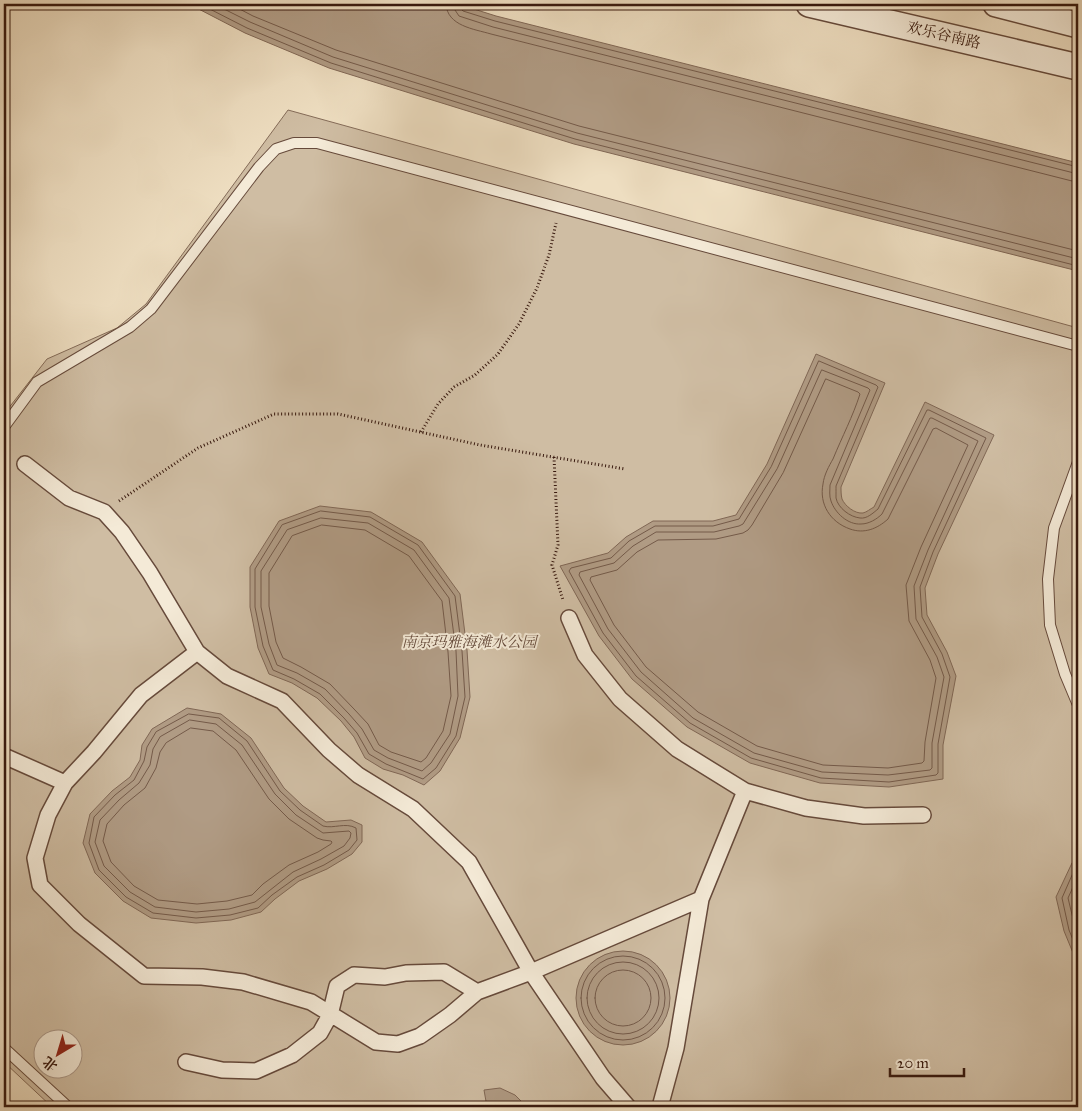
<svg xmlns="http://www.w3.org/2000/svg" width="1082" height="1111" font-family="'IM FELL Great Primer','Noto Serif SC',serif">
<rect width="100%" height="100%" fill="#eedec1"/>
<filter id="stains"><feTurbulence type="fractalNoise" baseFrequency=".004" numOctaves="4"/><feColorMatrix values="0 0 0 0 .2 0 0 0 0 .09 0 0 0 0 .02 0 0 0 .5 -.17"/></filter>
<radialGradient id="worn" r=".72"><stop offset=".6" stop-color="#630" stop-opacity="0"/><stop offset="1" stop-color="#630" stop-opacity=".3"/></radialGradient>
<!-- green -->
<path fill="#cfbda3" stroke="#846b58" fill-rule="evenodd" d="M288,110l790,218v779h-1026l-48,-45v-648l43,-55 70,-31 29,-24zM42,1038h30v30h-30z"/>
<!-- water -->
<path fill="#b09b84" stroke="#806755" d="M189,4h269l38,12 582,147v108l-504,-127 -245,-76 -84,-35z
M816,354l69,29 -44,104c0,4 0,8 1,12 3,7 13,15 21,14 4,-1 7,-4 11,-6l51,-105 69,33 -56,119 -13,34 2,27 20,37 9,24 -13,69v34l-54,8 -69,-4 -70,-20 -63,-36 -55,-48 -33,-43 -39,-70 48,-13 18,-16 27,-16h60l23,-6 31,-51z
M320,506l51,6 51,30 38,52 7,56 3,47 -10,41 -20,33 -16,14 -21,-10 -20,-6 -18,-11 -11,-21 -13,-16 -24,-23 -25,-15 -23,-9 -11,-26 -8,-41v-40l29,-46z
M187,708l34,6 30,24 33,50 19,18 23,16 25,-2 11,5v17l-10,12 -25,15 -28,12 -24,18 -14,13 -30,8 -35,3 -45,-5 -28,-17 -28,-28 -12,-30 7,-29 22,-23 18,-14 10,-17 2,-15 10,-16z
M1078,855v110l-14,-34 -8,-34 16,-34z
M576 998a47 47 0 1 1 94 0a47 47 0 1 1-94 0Z
M500,1088l15,7 12,12h-40l-3,-17z"/>
<g fill="none" stroke-linecap="round" stroke-linejoin="round">
<!-- shore -->
<path stroke="#745a49" stroke-width="1" d="M200,4l47,24 84,35 244,76 503,127
M214,4l36,18 83,35 244,76 501,126
M230,4l23,12 83,34 243,76 499,125
M446,4c1,22 28,25 45,30l581,147h6
M454,4l1,6 4,6 34,11 585,147
M460,4v4l3,3 32,10 583,146
M819,361l57,24 2,2 -42,99c0,3 0,8 0,12 2,10 14,19 24,20 7,1 13,-5 18,-9l49,-99h2l57,28 -53,114 -13,35 2,30 20,37 8,23 -12,67v29l-2,2 -47,7 -68,-4 -70,-20 -61,-35 -54,-47 -33,-43 -34,-62 2,-3 40,-10 18,-17 26,-15h58l26,-7 32,-52z
M822,370l46,18 2,2 -40,95c0,5 -1,11 1,16 4,12 17,24 30,23 8,0 16,-5 21,-10l48,-96h2l46,23 -50,109 -14,36 2,33 21,38 7,20 -12,66v25l-2,2 -42,5 -66,-3 -68,-19 -61,-35 -52,-46 -33,-43 -29,-54 1,-3 34,-9 19,-17 23,-14h58l25,-6 4,-2 34,-55z
M826,379l32,13 2,2c-7,22 -18,43 -27,65 -4,7 -9,16 -10,25 -4,20 7,38 27,45 14,5 27,0 38,-10l45,-90 3,-1 32,17 -47,102 -15,38 3,36 21,39 6,18 -11,64 -1,19 -2,2 -34,5 -65,-3 -66,-19 -59,-34 -52,-45 -32,-42 -24,-45 1,-3 26,-7 20,-18 21,-12 58,-1 27,-6 5,-3 4,-5 31,-52z
M321,511l49,6 48,28 37,51 7,55 3,46 -9,39 -20,32 -13,11 -37,-15 -17,-10 -12,-21 -13,-15 -24,-24 -26,-15 -21,-9 -10,-24 -8,-39v-38l27,-44z
M321,518l47,5 46,27 35,48 7,53 2,45 -8,38 -19,29 -9,8 -34,-13 -14,-8 -12,-21 -13,-15 -24,-25 -28,-16 -20,-8 -8,-21 -8,-37v-36l26,-41z
M322,525l43,5 44,26 33,45 6,51 3,44 -8,35 -17,27 -5,4 -30,-10 -12,-7 -11,-21 -14,-15 -24,-25 -29,-17 -18,-9 -7,-16 -7,-36v-33l23,-37z
M189,714l30,4 28,23 33,50 20,19 23,16c11,3 22,-4 33,2l1,12 -8,10 -25,15 -27,12 -25,18 -14,13 -28,7 -34,3 -43,-5 -27,-16 -27,-27 -10,-27 5,-26 21,-22 19,-15 10,-19 3,-14 9,-15z
M190,720l26,4 26,21 33,49 21,21 27,18 26,-2 2,2 -1,5 -6,8 -23,13 -28,13 -38,30 -26,7 -33,3 -41,-5 -25,-15 -26,-26 -9,-24 5,-22 19,-20 20,-17 11,-18 3,-16 7,-12z
M191,728l22,3 23,19 33,49 20,20 28,19 6,2 8,1 1,1 -1,2 -13,8 -29,13 -26,19 -11,11 -25,6 -30,3 -39,-4 -24,-14 -23,-24 -8,-21 4,-17 17,-19 21,-17 11,-20 4,-16 6,-9z
M1078,863l-2,3 -14,32 7,32 9,22
M1078,876l-10,22 7,29 3,9
M581 998a42 42 0 1 1 84 0a42 42 0 1 1-84 0Z
M587 998a36 36 0 1 1 72 0a36 36 0 1 1-72 0Z
M595 998a28 28 0 1 1 56 0a28 28 0 1 1-56 0Z"/>
<defs>
<path id="service" d="M4,427l33,-45 93,-55 21,-18 108,-142 17,-18 18,-6h23l761,203
M1078,462l-24,66 -6,51 2,46 15,49 13,31
M4,1048l64,59"/>
<path id="pedestrian" d="M25,464l44,34 35,14 18,20 28,41 47,79 30,24 55,25 47,49 29,25 55,34 56,53 62,110 72,106 25,29
M569,618l16,37 35,44 57,50 68,42 61,17 58,8 59,-1
M197,652l-56,43 -47,57 -29,31 -17,32 -13,43 5,27 39,39 65,52 58,1 41,5 68,20 65,40 22,2 22,-8 30,-21 27,-23 54,-20 170,-73
M4,756l61,27
M186,1062l36,8 34,1 36,-16 28,-22 10,-18 7,-29 17,-11 31,2 21,-4 38,-1 33,20
M660,1107l16,-59 25,-149 44,-108"/>
<path id="tertiary" d="M809,4l269,63
M996,4l82,21"/>
</defs>
<!-- service casing -->
<use href="#service" stroke="#664a3b" stroke-width="12"/>
<!-- pedestrian casing -->
<use href="#pedestrian" stroke="#664a3b" stroke-width="18"/>
<!-- tertiary casing -->
<use href="#tertiary" stroke="#664a3b" stroke-width="28"/>
<!-- path -->
<path stroke="#38190e" stroke-width="3" stroke-dasharray="1 2.5" stroke-linecap="butt" d="M421,432l17,-28 16,-17 21,-12 23,-21 21,-30 18,-36 12,-33 7,-32
M554,457l4,88 -6,20 11,35
M119,501l79,-53 76,-34h64l142,31 145,24"/>
<!-- service -->
<use href="#service" stroke="#f4ead7" stroke-width="10"/>
<!-- pedestrian -->
<use href="#pedestrian" stroke="#f4ead7" stroke-width="15"/>
<!-- tertiary -->
<use href="#tertiary" stroke="#f4ead7" stroke-width="25"/>
</g>
<g text-anchor="middle" dominant-baseline="central" stroke-width="4" stroke-linejoin="round" paint-order="stroke">
<!-- street labels -->
<g font-size="15" fill="#38190e" stroke="#f4ead7">
<text transform="translate(944 35) rotate(13)">欢乐谷南路</text>
</g>
<!-- park labels -->
<g font-size="15" font-style="italic" fill="#654a3b" stroke="#f4ead7">
<text x="469" y="642">南京玛雅海滩水公园</text>
</g>
</g>
<!-- margin -->
<rect width="1082" height="1111" fill="none" stroke="#eedec1" stroke-width="20"/>
<rect x="5" y="5" width="1072" height="1101" fill="none" stroke="#38190e" stroke-width="2.5"/>
<rect x="10" y="10" width="1062" height="1091" fill="none" stroke="#38190e"/>
<!-- north arrow -->
<g transform="translate(58 1054) rotate(218)"><circle r="24" fill="#f4ead7" stroke="#a99687"/>
<path d="M0-4L9 19L0 12L-9 19Z" fill="#8f2418"/>
<text y="-8" font-size="14" font-weight="bold" text-anchor="middle" fill="#38190e">北</text>
</g>
<!-- scale -->
<path d="M890 1068v8h74v-8" fill="none" stroke="#38190e" stroke-width="2.5"/>
<text x="897" y="1068" font-size="15" fill="#38190e" stroke="#f4ead7" stroke-width="4" paint-order="stroke">20 m</text>
<rect width="100%" height="100%" filter="url(#stains)"/>
<rect width="100%" height="100%" fill="url(#worn)"/>
</svg>
